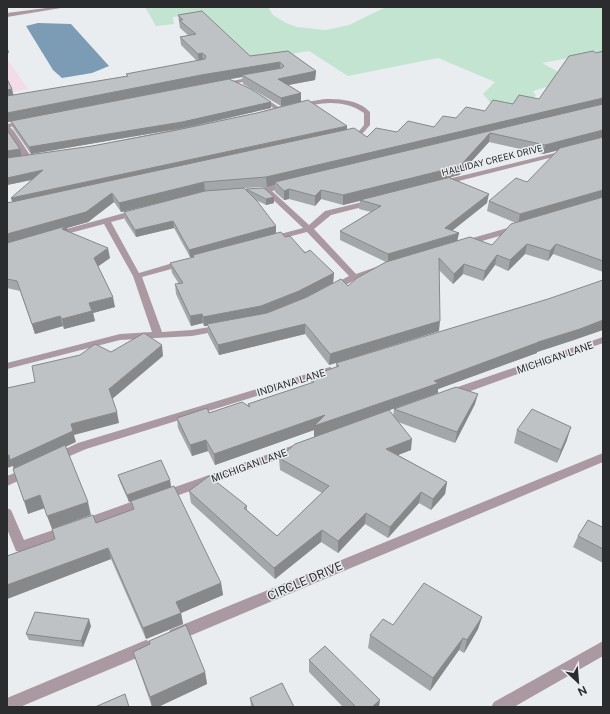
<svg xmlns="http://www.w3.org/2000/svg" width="610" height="714" font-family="'Public Sans',sans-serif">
<rect width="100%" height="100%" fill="#eaedf0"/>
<!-- commercial -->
<path fill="#f3dbe7" d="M7,59l21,30 -21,4z"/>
<!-- green -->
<path fill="#c3e4d1" d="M145,7h123l5,8 13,8 11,4 29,3 23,-5 37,-18h217v57l-18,-9 -43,8 33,18 -22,4 -20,6 3,5 -15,10 -26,2 -12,-14 12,-12 -57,-24 -90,18 -39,-25 -59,10 -54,-47 -23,3 1,7 -18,2z"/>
<!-- water -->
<path fill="#7c9bb5" d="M38,23l33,1 38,42 -17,7 -30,5 -9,-8 -27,-44z"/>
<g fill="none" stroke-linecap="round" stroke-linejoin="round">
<!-- minor -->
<path fill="#aa99a1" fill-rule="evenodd" d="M54,7h13l-60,10v-4z
M256,76l3,2 -1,1 -37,7 -3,-2z
M260,95l2,1 21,14 -5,1 -20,-13 -1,-1z
M325,99c16,0 34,1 45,13v13l-7,8 -17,3v-2l13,-3 5,-6v-12c-20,-14 -43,-11 -65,-5l-3,-2 11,-4z
M25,121l3,2 -1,1 -17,3 4,4 18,27 -4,2h-3l-18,-29v-7z
M567,150l4,2 -2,1 -126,32 -4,-2 1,-2z
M287,183h3v4l-18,4 37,34 16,-14 46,-11h3v4l-43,11 -17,14 42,45 23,-8 4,3 -1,2 -25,8 -21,11h-6l-2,-2 2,-2 19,-10 -42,-44 -35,9h-3l-1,-2 1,-2 34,-9 -38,-36 -11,1 -4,-2c3,-2 30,-7 37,-8z
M135,210h3l4,2 -1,2 -30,8 28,51 44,-13 4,3 -1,2 -44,12 20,55 30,-2 29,-5 5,3 -2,2 -32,6 -72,4 -113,29v-6l113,-29 32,-2 -19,-56 -29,-52 -49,13 -4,-2 1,-2z
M514,226h6l1,2 -1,2 -52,15 -3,1 -4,-3 1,-2z
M603,337v6l-149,54h-8l-1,-3 1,-3z
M330,367l5,3 -1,2 -248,77 -30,13 -4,-1 -2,-3 2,-3 26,-12z
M297,444l4,1 2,3 -2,3 -136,49 -4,-2 -2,-3 2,-3z
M603,453v9l-423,178 -5,1 -5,-1 -2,-5 2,-5z
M27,468l4,1 2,3 -2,3 -24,11v-10z
M145,497l4,2 2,3 -2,3 -67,25 -4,-1 -2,-4 2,-4z
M7,508l4,2 13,30 41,-14 4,1 2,4 -2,4 -45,16 -4,1 -4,-1 -9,-22z
M146,640l5,2 2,5 -2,5 -131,55h-13v-9z
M603,641v15l-89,51h-23l3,-5z"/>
</g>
<!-- wall -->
<path fill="#a4a7a9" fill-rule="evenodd" d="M178,15l72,41 38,-5 28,20 -1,9 -27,5 13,8v9l46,24v4l20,7 67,-10 22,-9 29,-7 54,-12 57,-46 7,-2v221l-50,-18 -5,7 -23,-7 -17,17 -13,-6 -12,16 -20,-7 -10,10 -14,-14v61l-93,29 231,-21 -40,13v1l-99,36v4l-49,17 4,6 1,-7 81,-5 -20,39 -57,-21 13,28 -13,5 49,27 -2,12 -14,16 -12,-7 -31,35 -23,-14 -27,29 -17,-11 -46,37 -84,-76 -2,-12 58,15v4l30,26 45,-43 -42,-23 -1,-12 35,-21v-7l-99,35 -7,-14 -16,5 -14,-28 -1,-10 71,-12v-2l63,-21v-7l25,-9v-4l-7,2 -24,-31 -86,21 -11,-21v-8h-4l-1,-3 -12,3 -15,-32 -1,-10h4l-7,-11 -2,-10 23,-5v-1h-3l-16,-29 -38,9 -11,-17 -1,-8 66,-17 -69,17 -7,-10 -26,20 -21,6 1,4 42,26 -12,8 17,41 -22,6 2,8 -31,8 -1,-3 -28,8 -15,-43 -13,-3v-85l5,-1 20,-22 -25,5v-55l13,19 2,7 70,-10 85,-17 -146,25 -18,-26 -2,-6h-4v-43l6,16 114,-19 -1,-2 71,-13 -16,-16 -1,-8 9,-1 -9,-8zM242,77l1,7 38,22 -24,7 -61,13 75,-18v-6l-208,9 139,-27zM489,142l54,12 16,-4 -32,32 -38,19 -2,10 29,12 -24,22 -35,-5 2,-7 -7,-2 35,-28 -36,-25v-1l8,-2zM275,185v7l9,8 5,-1 26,7 6,-7 22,6 17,-4 -1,8 12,3 -31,19v9l46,22 -38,24 -44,12 29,-15 1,-10 -49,-36 -9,-4 -20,-33 10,5 8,-2 -28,-14v1l-2,-2 23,-1z
M517,430l50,10 -10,23 -43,-20z
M118,475l52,5 1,7 -42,15 -9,-20z
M131,501l90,82 2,12 -42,18 2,11 -37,15 -35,-80 -104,40v-43l48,-17 41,-16 37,-13z
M603,525v38l-30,-16 5,-11 24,-9z
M482,617l-4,12 -14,24 -5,-3 -29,41 -62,-43 2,-13 23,-10z
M91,626l-8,21 -54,-7 -3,-6z
M149,641l56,31 2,12 -49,23h-6l-15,-43 -4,-12 17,-7z
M309,660l70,47h-36l-34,-35z
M250,698l44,9h-43z"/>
<!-- shaded-wall -->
<path fill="#868889" d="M7,45l2,8h-2z
M202,53l1,9h-4l-1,-8z
M280,62v9l-38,4v2l-40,7 -194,38 -1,-2v-7l194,-38z
M316,71l-1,9 -37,7v-8z
M12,89l2,8 -7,2v-9z
M301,93v9l-20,4v-8z
M603,98v8l-113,27 -1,9 -30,33 -8,2 -1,9 1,-9 -108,28v-10l117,-29 -185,16v3l-8,2 -1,-10z
M271,102v6l-88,20 -152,26 -2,-7z
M347,126v6l-334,73 -2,-7z
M603,130v9l-60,15 2,-9z
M20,149l2,7 -15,3v-8z
M43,170l2,7 -38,8v-7z
M204,182l1,10 -84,20 -2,-9z
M289,189v10l-5,1v-9z
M321,190v9l-6,7v-10z
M603,190v7l-85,27 2,-10z
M112,193l2,9 -26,20 -21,6 2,8 -62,9v-11z
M489,194l-2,9 -43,34 1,-9z
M274,197v6l-8,2v-6z
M173,221l1,7 -38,9 -1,-7z
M276,226v8l-83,21v2h-3l-1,-7z
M459,233l-2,9 -69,21v-9z
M527,244l-2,10 -17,17 2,-11z
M556,244l-3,10 -5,7 2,-10z
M108,248l2,10 -14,10 -2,-10z
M497,255l-2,10 -12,16 2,-10z
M464,264l-1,10 -10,10 1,-10z
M334,273l-1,10 -34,18 -37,15 -55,8 1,2h-4l-1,-9z
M113,297l2,10 -22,6 2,8 -31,8 -2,-10 27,-16z
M202,314l1,9 -12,3 -1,-10z
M60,316l3,10 -28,8 -3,-10z
M603,320v10l-26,9 -40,13v1l-99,36v4l-124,44v-7l-99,35 -1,-11 111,-39 109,-34 104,-39z
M440,321l-1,10 -110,34 1,-11z
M305,324v10l-86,21 -1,-10z
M162,345l1,11 -52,44 -2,-11z
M478,394l-3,10 -20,39 2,-11z
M117,412l2,11 -45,12 2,7 -62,29 -1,-5 -6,2v-12l64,-32z
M571,427l-4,13 -10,23 4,-13z
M412,439l-1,11 -26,10 1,-11z
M206,440l2,11 -16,5 -2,-11z
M170,480l1,7 -42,15 -2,-7z
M447,482l-2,12 -14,16 2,-11z
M421,492l-2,11 -31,35 2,-11z
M40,495l5,13 -17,6 -4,-13z
M88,502l3,13 -39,14 -5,-13z
M366,513l-1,11 -27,29v-12z
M322,530l-1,12 -46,37 -1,-11z
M108,548l3,11 -104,40v-14z
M221,583l2,12 -42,18 2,11 -37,15 -3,-11 33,-26z
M482,617l-4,12 -14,24 3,-13z
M89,619l2,7 -8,21 -2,-6z
M463,638l-4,12 -29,41 3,-13z
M205,672l2,12 -49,23h-6l-2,-10z
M380,700l-1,7h-7z"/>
<!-- building -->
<path fill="#bfc2c4" stroke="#868889" d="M202,11l48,45 38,-5 28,20 -38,8 23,14 -20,5 -39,-23 40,-7 2,-2 -4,-4 -79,13 -194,38v-17l121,-20 -2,-2 79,-15 1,-3 -4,-3 -4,1 -18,-17 16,-3 -17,-14h4l-5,-5z
M593,51l3,2 7,-2v47l-337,79 -62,5 -85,21 -7,-10 -26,19 -79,22v-31l347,-75 13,9 9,-9 21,4 11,-11 26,6 9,-11 13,2 10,-11 19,4 8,-11 20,4 6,-9 20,4 30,-43z
M7,79l5,10 -5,1z
M229,79l22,10 20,13 -89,20 -153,25 -18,-26z
M308,100l39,26 -336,72 32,-28 -36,8v-20l85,-12 85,-16 80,-17z
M603,104v26l-58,15 -55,-12 -30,33 -117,29 -22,-5 -6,6 -26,-7 -5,2 -9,-9z
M7,130l13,19 -13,2z
M603,137v53l-83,24 -31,-13 27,-23 11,4 33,-34z
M451,177l-1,1 39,16 -44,34 14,5 -71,21 -48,-23 41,-25 -21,-6z
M244,188l13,13 19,25 -87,24 -16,-29 -38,9 -11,-18 81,-21z
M264,188l10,9 -8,2 -20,-10z
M603,197v64l-47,-17 -6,7 -23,-7 -17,16 -13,-5 -12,16 -21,-7 -10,10 -15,-16 1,63 -110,33 -25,-30 -87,21 -11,-21 60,-11 40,-16 34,-18 7,7 9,-8 29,-16 84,-25 22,8 19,-21z
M66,226l-4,3 46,19 -14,10 19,39 -24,6 3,8 -30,8 -2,-3 -28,8 -15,-43 -10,-2v-36z
M281,232l4,5 5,-1 15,17 5,-3 24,23 -35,18 -38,15 -58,11 -1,-3 -12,2 -15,-32 8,-1 -13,-20 24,-6 -1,-2z
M603,280v40l-23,9 -42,13h1l-105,39 5,2 -125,43 11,-11 -111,39 -8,-14 -16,5 -13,-27 30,-10 2,5 33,-11 8,5 -2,-3 66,-22 -3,-6 28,-10 -3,-3 212,-64z
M144,333l18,12 -53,44 8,23 -46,12 2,7 -63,29 -1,-5 -2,1v-68l28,-6 -3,-16 48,-11 15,-11 16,8z
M456,387l22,7 -21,38 -63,-23z
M532,409l39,18 -10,23 -44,-20z
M389,410l23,29 -26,10 61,33 -14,17 -12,-7 -31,35 -24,-14 -28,28 -16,-11 -48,38 -85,-77 20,-15 38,30 -3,2 33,28 52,-50 -50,-28 16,-14z
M65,445l23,57 -41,14 -7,-21 -16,6 -11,-32z
M161,460l9,20 -43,15 -9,-20z
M174,486l47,97 -45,19 5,11 -38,15 -35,-80 -101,37v-29l48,-17 -3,-10 41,-14 3,8 38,-14 -3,-8z
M588,520l14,7 1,-2v24l-25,-13z
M424,583l58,34 -15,23 -4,-2 -30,40 -63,-43 13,-16 10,6z
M35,612l54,7 -8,22 -55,-7z
M186,625l19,47 -55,25 -17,-45 17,-8 -1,-3z
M325,646l55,54 -8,7h-16l-47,-47z
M282,683l12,24h-40l-4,-9z
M125,694l4,13h-34z"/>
<g text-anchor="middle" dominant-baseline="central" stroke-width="3" stroke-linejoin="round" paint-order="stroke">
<!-- far-street labels -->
<g font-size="9" fill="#2b2c2d" stroke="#eaedf0">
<text transform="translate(492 160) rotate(-14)">HALLIDAY CREEK DRIVE</text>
</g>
<!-- street labels -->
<g font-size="10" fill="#2b2c2d" stroke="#eaedf0">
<text transform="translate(555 357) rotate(-19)">MICHIGAN LANE</text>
<text transform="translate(291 382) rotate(-17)">INDIANA LANE</text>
<text transform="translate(249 465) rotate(-20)">MICHIGAN LANE</text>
</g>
<!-- near-street labels -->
<g font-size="12" fill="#2b2c2d" stroke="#eaedf0">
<text transform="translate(305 581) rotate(-23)">CIRCLE DRIVE</text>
</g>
</g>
<!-- border -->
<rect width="610" height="714" fill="none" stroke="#2b2c2d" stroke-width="16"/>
<!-- north arrow -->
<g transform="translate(578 682) rotate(154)" stroke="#eaedf0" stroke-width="3" paint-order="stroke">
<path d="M0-3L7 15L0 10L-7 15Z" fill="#2b2c2d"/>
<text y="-6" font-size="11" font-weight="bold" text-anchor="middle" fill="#2b2c2d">N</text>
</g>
</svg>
